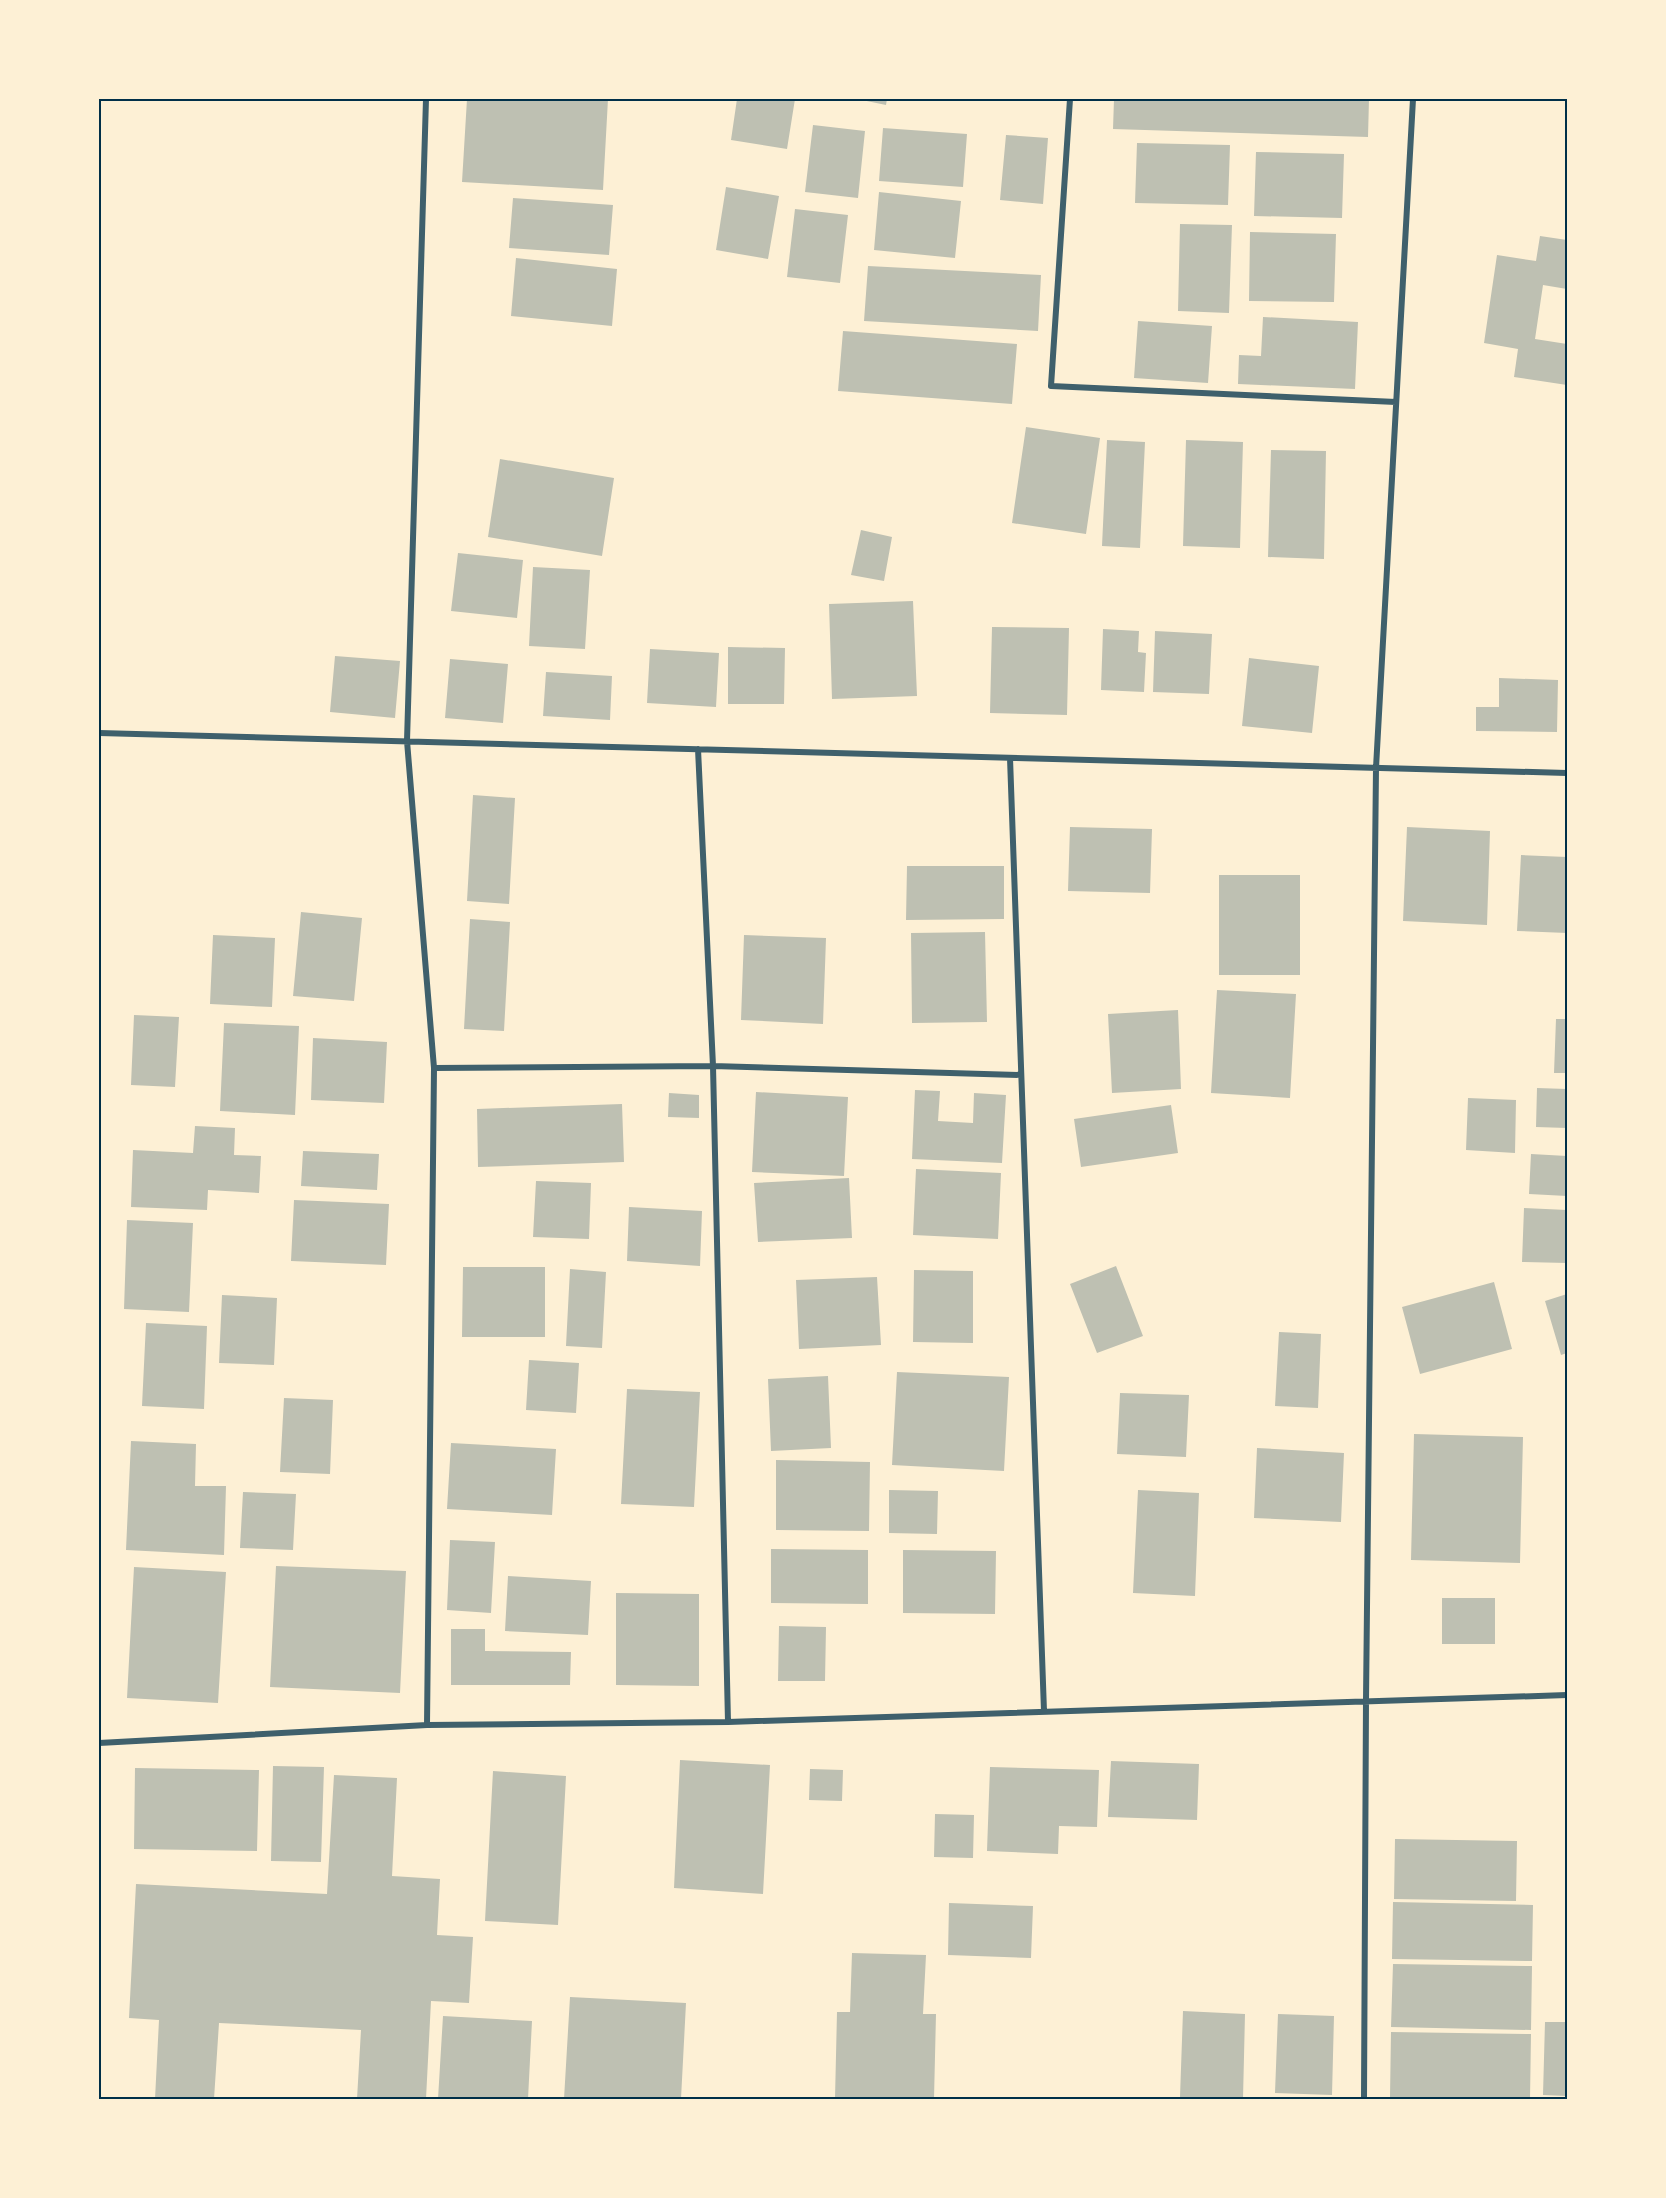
<svg xmlns="http://www.w3.org/2000/svg" width="1666" height="2198" font-family="Cabin,sans-serif">
<rect width="100%" height="100%" fill="#fdf0d5"/>
<!-- building -->
<path fill="#bec0b2" d="M467,99h141l-5,91 -141,-8z
M737,99h58l-8,50 -56,-9z
M857,99h30l-1,6z
M1114,99h255l-1,38 -255,-8z
M813,125l52,6 -7,67 -53,-6z
M883,128l84,6 -4,53 -84,-6z
M1006,135l42,3 -5,66 -43,-4z
M1137,143l93,2 -2,60 -93,-2z
M1256,152l88,2 -2,64 -88,-2z
M726,187l53,9 -11,63 -52,-9z
M879,192l82,9 -6,57 -81,-8z
M513,198l100,7 -4,50 -100,-7z
M795,209l53,6 -8,68 -53,-6z
M1180,224l52,1 -3,88 -51,-2z
M1250,232l86,2 -2,68 -85,-1z
M1540,236l27,4v49l-24,-4 -8,54 32,5v41l-53,-8 4,-28 -34,-6 13,-88 39,6z
M516,258l101,11 -5,57 -101,-10z
M868,266l173,9 -3,56 -174,-10z
M1263,317l95,5 -3,67 -117,-5 1,-29 22,1z
M1138,321l74,5 -4,57 -74,-5z
M843,331l174,13 -5,60 -174,-13z
M1026,427l74,11 -14,96 -74,-11z
M1107,440l38,2 -5,106 -38,-2z
M1186,440l57,2 -3,106 -57,-2z
M1271,450l55,1 -2,108 -56,-2z
M500,459l114,19 -12,78 -114,-19z
M861,530l31,7 -8,44 -33,-6z
M458,553l65,7 -6,58 -66,-7z
M533,567l57,3 -5,79 -56,-3z
M913,601l4,95 -85,3 -3,-95z
M992,627l77,1 -2,87 -77,-2z
M1103,629l36,2 -1,21 8,1 -2,39 -43,-2z
M1155,631l57,3 -3,60 -56,-2z
M728,647l57,1 -1,56h-56z
M650,649l69,4 -3,54 -69,-4z
M335,656l65,5 -5,57 -65,-6z
M1249,658l70,8 -7,67 -70,-7z
M450,659l58,5 -5,59 -58,-5z
M546,672l66,4 -2,44 -67,-4z
M1499,678l59,2 -1,52 -81,-1v-24h23z
M473,795l42,3 -6,106 -42,-3z
M1070,827l82,2 -2,64 -82,-2z
M1407,827l83,4 -3,94 -84,-4z
M1521,855l46,2v76l-50,-2z
M907,866h97v53l-98,1z
M1219,875h81v100h-81z
M301,912l61,6 -8,83 -61,-5z
M470,919l40,3 -6,109 -40,-2z
M985,932l2,90 -75,1 -1,-90z
M213,935l62,3 -3,69 -62,-3z
M744,935l82,3 -3,86 -82,-4z
M1217,990l79,4 -6,104 -79,-5z
M1178,1010l3,79 -69,4 -4,-79z
M134,1015l45,2 -4,70 -44,-2z
M1556,1019h11v54h-13z
M224,1023l75,3 -4,89 -75,-4z
M313,1038l74,4 -3,61 -73,-3z
M1537,1088l30,1v39l-31,-1z
M915,1090l25,1 -2,30 35,2 1,-30 32,2 -4,68 -90,-4z
M756,1092l92,5 -4,79 -92,-4z
M669,1093l30,2v23l-31,-1z
M1468,1098l48,2 -1,53 -49,-3z
M622,1104l2,58 -146,5 -1,-58z
M1171,1105l7,48 -97,14 -7,-48z
M195,1126l40,2 -1,27 27,1 -2,37 -51,-3 -1,20 -76,-3 2,-57 60,3z
M303,1151l76,3 -2,36 -76,-4z
M1531,1154l36,2v40l-38,-2z
M916,1169l85,4 -3,66 -85,-4z
M849,1178l3,60 -94,4 -4,-59z
M536,1181l55,2 -2,56 -56,-2z
M294,1200l95,4 -3,61 -95,-4z
M629,1207l73,4 -2,55 -73,-5z
M1524,1208l43,2v53l-45,-1z
M127,1220l66,3 -4,89 -65,-3z
M1116,1266l27,70 -46,17 -27,-69z
M463,1267h82v70h-83z
M570,1269l36,3 -4,76 -36,-2z
M914,1270l59,1v72l-60,-1z
M877,1277l4,68 -82,4 -3,-69z
M1494,1282l18,67 -92,25 -18,-67z
M1567,1294v59l-6,2 -16,-54z
M222,1295l55,3 -3,67 -55,-2z
M146,1323l61,3 -3,83 -62,-3z
M1279,1332l42,2 -3,74 -43,-2z
M529,1360l50,3 -3,50 -50,-3z
M897,1372l112,5 -5,94 -112,-6z
M828,1376l3,72 -60,3 -3,-72z
M627,1389l73,3 -6,115 -73,-3z
M1120,1393l69,2 -3,62 -69,-3z
M284,1398l49,2 -3,74 -50,-2z
M1414,1434l109,3 -3,126 -109,-3z
M131,1441l65,3 -1,42h31l-2,69 -98,-5z
M451,1443l105,6 -4,66 -105,-6z
M1257,1448l87,5 -3,69 -87,-4z
M776,1460l94,2 -1,69 -93,-1z
M889,1490l49,1 -1,43 -48,-1z
M1138,1490l61,3 -4,103 -62,-3z
M243,1492l53,2 -3,56 -53,-2z
M450,1540l45,2 -4,71 -44,-3z
M771,1549l97,1v54l-97,-1z
M903,1550l93,1 -1,63 -92,-1z
M276,1566l130,5 -6,122 -130,-6z
M134,1567l92,5 -8,131 -91,-5z
M508,1576l83,5 -3,54 -83,-4z
M616,1593l83,1v92l-83,-1z
M1442,1598h53v46h-53z
M779,1626l47,1 -1,54h-47z
M451,1629h34v22l86,1 -1,33h-119z
M680,1760l90,5 -7,129 -89,-6z
M1111,1761l88,3 -2,56 -89,-3z
M273,1766l51,1 -3,95 -50,-1z
M990,1767l109,3 -2,57 -38,-1 -1,28 -71,-3z
M135,1768l124,2 -2,81 -123,-2z
M810,1769l33,1 -1,31 -33,-1z
M493,1771l73,5 -8,149 -73,-4z
M334,1775l63,3 -5,98 48,3 -3,56 36,2 -4,66 -38,-2 -5,98h-69l4,-69 -142,-7 -5,76h-59l4,-79 -30,-2 7,-134 191,10z
M935,1814l39,1 -1,43 -39,-1z
M1395,1839l122,2 -1,60 -122,-2z
M1393,1902l140,3 -1,56 -140,-2z
M949,1903l84,3 -2,52 -83,-3z
M852,1953l74,2 -3,59h13l-2,85h-99l2,-87h13z
M1393,1964l139,2 -1,64 -140,-3z
M570,1997l116,6 -5,96h-117z
M1183,2011l62,3 -2,85 -63,-2z
M1278,2014l56,2 -2,79 -57,-2z
M443,2016l89,5 -4,78h-90z
M1545,2022h22v74l-24,-1z
M1391,2032l140,2 -1,65 -140,-2z"/>
<g fill="none" stroke-linecap="round" stroke-linejoin="round">
<!-- minor -->
<path stroke="#3f606c" stroke-width="6" d="M426,99l-19,642 27,327 -7,657
M1070,99l-19,287 345,16
M99,733l1468,40
M698,749l15,317 15,656
M1010,758l34,953
M434,1068l279,-2 308,9
M99,1743l328,-18 301,-3 839,-27
M1364,2099l2,-399 10,-932 37,-669"/>
</g>
<!-- border -->
<rect width="1666" height="2198" fill="none" stroke="#fdf0d5" stroke-width="201"/>
<rect x="100" y="100" width="1466" height="1998" fill="none" stroke="#003049" stroke-width="2"/>
</svg>
